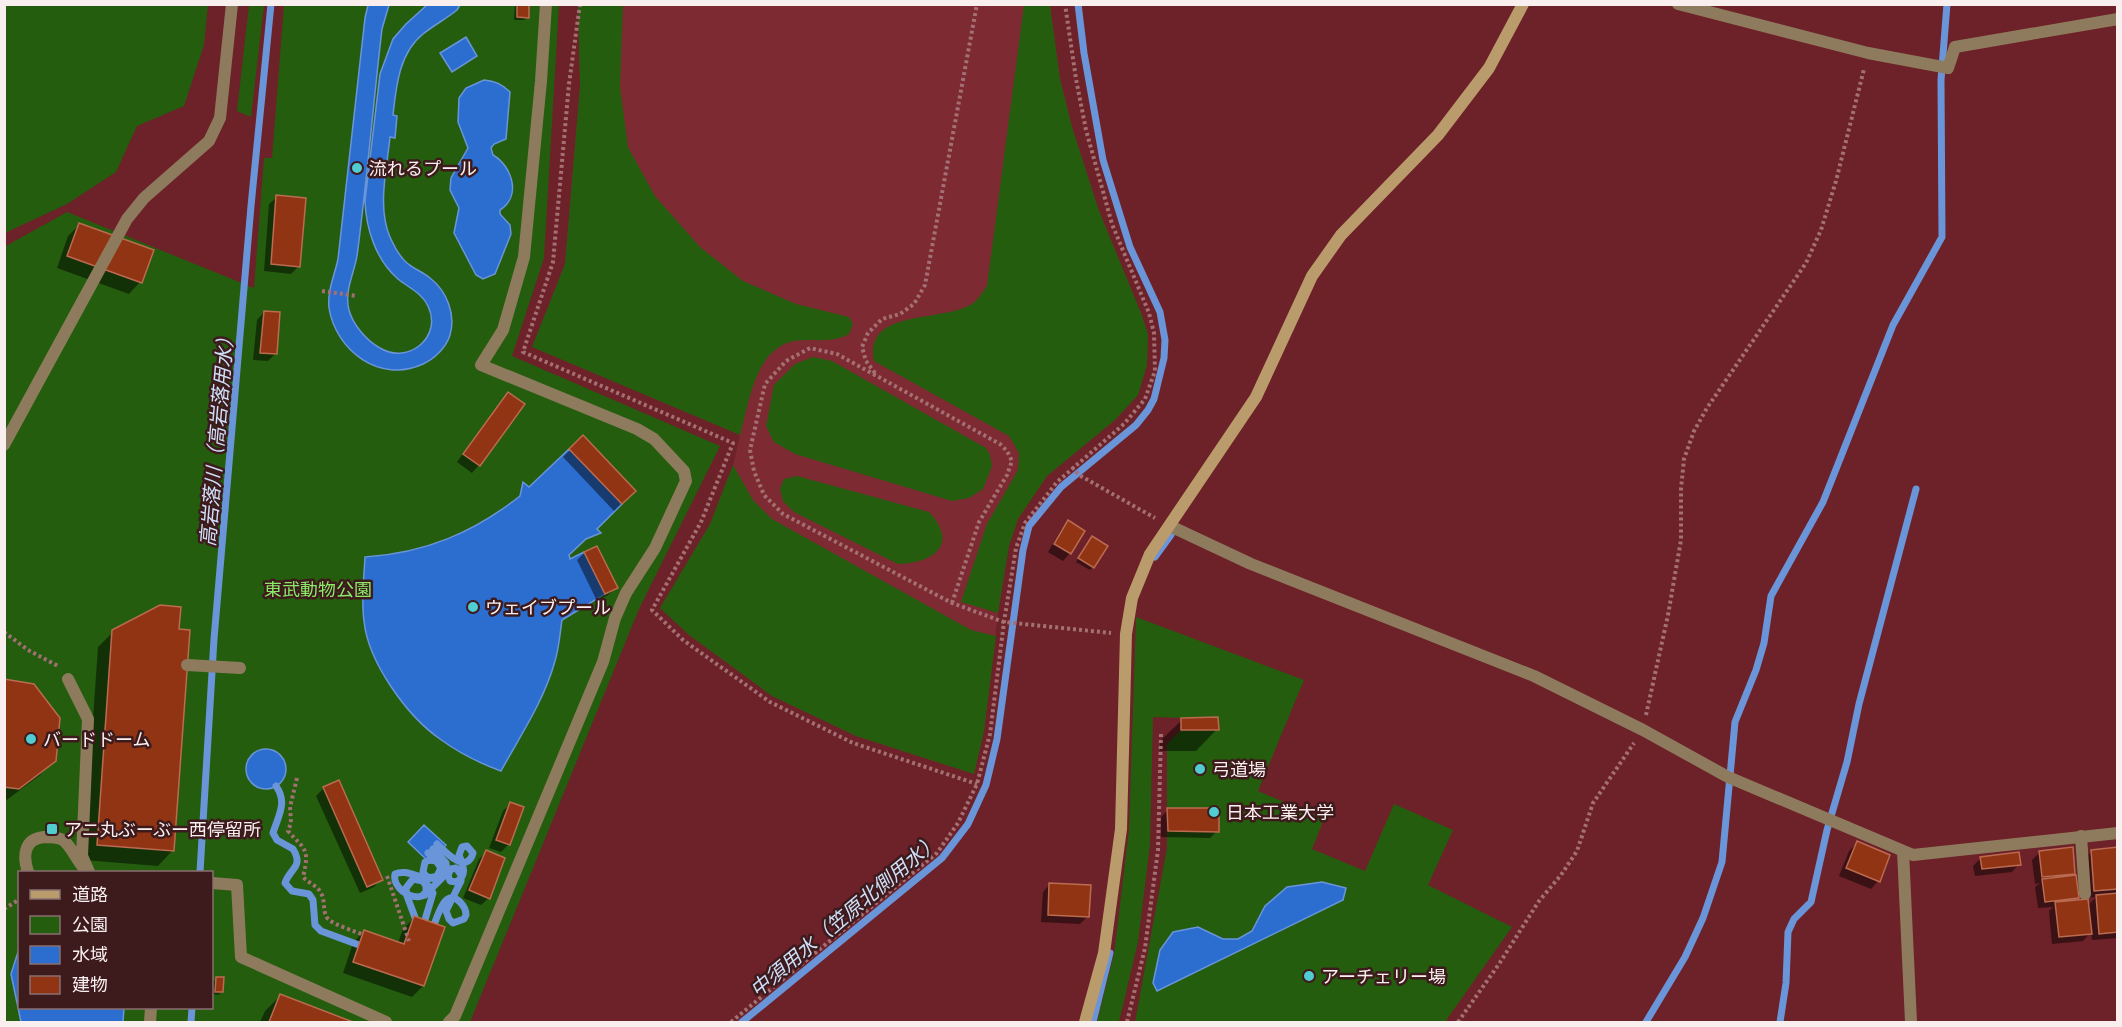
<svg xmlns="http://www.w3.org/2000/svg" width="2122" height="1027" font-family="'Golos Text','Noto Sans JP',sans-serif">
<rect width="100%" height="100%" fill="#6d2128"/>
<!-- built -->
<path fill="#7d2a33" d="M578,5h472l10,74 12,48 27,84 42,102 7,21 -1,31 -9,30 -23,25 -68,56 -29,43 -9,27 -11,67 -14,118 -10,43 -118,-38 -84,-40 -83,-61 -28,-27 49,-84 23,-59 7,-30 -208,-88 33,-83 15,-178z"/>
<!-- green -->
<path fill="#255d0e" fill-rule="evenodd" d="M4,5h204l-4,40 -20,61 -47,20 -21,46 -49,32 -62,29z
M249,5h15l-13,112 -14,-6z
M284,5h275l-15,253 -32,98 208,90 -81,163 -169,413h-465l-1,-775 63,-35 187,76 10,-130h8zM20,872h192v136h-192z
M578,5h45l-3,82 8,60 27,49 45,51 43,34 53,23 53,13 4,7 -4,10c-17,10 -36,4 -55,7 -39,7 -45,63 -54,94l-208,-88 33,-83 15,-178z
M1024,5h26l10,74 12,48 27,84 42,102 7,21 -1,31 -9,30 -23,25 -68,56 -29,43 -9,27 -11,67 -37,-11 26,-78 31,-54 1,-17 -10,-17 -135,-75c-10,-53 67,-38 98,-57 6,-4 11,-13 15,-18z
M813,357l19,4 154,87 4,7 2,11 -9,23 -14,9 -17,3 -157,-47 -21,-12 -8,-16 8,-41 21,-21z
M733,465l20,35 19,19 199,111 25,6 -12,95 -10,43 -118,-38 -84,-40 -83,-61 -29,-27 50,-84z
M797,476l132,36c31,33 3,51 -31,52l-104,-52 -11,-11 -3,-12 4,-10z
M1136,617l168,63 -46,111 66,28 -12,30 53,22 29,-67 59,26 -25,55 84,42 -67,95h-310l32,-174v-104l14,-14v-12l-28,-1 -3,128 -12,97 -19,80h-22l17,-68 15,-124z"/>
<!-- water -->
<path fill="#2c6ed0" stroke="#6a95d9" stroke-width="1.5" d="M368,5h21l-7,24c-9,76 -15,152 -25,227 -3,18 -13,35 -8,54 4,15 18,31 31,38 28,17 63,-11 48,-42 -6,-13 -19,-18 -30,-27 -22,-19 -32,-50 -33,-78l15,-127 13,-35 13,-15 21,-19h33l-3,5c-11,9 -23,15 -34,24 -24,19 -27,53 -30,81l4,1 -2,22 -5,-1c-3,31 -13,70 0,100 4,9 10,20 17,26 7,6 16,9 23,15 17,13 26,37 20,57 -4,13 -16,24 -27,29 -43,20 -87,-13 -94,-56 -2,-17 6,-34 9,-49l27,-241z
M466,37l11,19 -25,16 -12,-19z
M484,80c11,1 18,4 26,12l-4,47 -12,5 -3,4 2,7c19,11 29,41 7,55v4l10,11 1,9 -16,40 -12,5 -7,-4 -22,-42 5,-25 -9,-18 1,-12 17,-30 -10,-26 1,-24 7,-10z
M569,449l53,55 -25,25 4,4 -15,6 -17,16 1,4 14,-7 21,42 -43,26c-2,13 -3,28 -7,41 -11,40 -35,75 -54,110 -22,-8 -42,-18 -61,-32 -33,-23 -72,-77 -76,-118 -3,-21 0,-43 1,-64 60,-4 108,-24 155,-61l3,-14 6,5z
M246 769a20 20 0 1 1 40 0a20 20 0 1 1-40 0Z
M424,825l22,20 -16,18 -22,-21z
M1322,882l24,6 -3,12 -186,91 -4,-8 7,-33 13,-18 25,-5 25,12h15l14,-8 13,-25 22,-19z
M19,949l1,59h104l-1,14h-102l-10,-48z"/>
<!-- shadow -->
<path fill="#0007" d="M515,4h13l-1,13 -3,3h-10z
M277,197l22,69 -8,8 -27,-3 5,-67z
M79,225l61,57 -11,12 -72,-26 11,-32z
M264,312l11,42 -7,7 -15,-1 4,-40z
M508,394l15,10 -44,61 -7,8 -15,-11 44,-61z
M583,437l51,54 -20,20 -51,-54z
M1068,522l2,31 -7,8 -15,-9 13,-22z
M1089,541l4,26 -3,3 -14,-8z
M596,548l20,40 -8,7 -11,6 -20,-41 7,-7z
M178,631l-5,219 -15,16 -75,-6 15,-213 15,-15z
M4,681l50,79 -15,16 -35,26z
M1182,720l35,9 -21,22h-36v-10z
M324,788l57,91 -7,8 -14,6 -44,-97z
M510,804l12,4 -14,37 -7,7 -12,-4 14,-37z
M1168,810l49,21 -7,7 -49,-1v-20z
M1857,843l31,13 -10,25 -7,8 -32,-13 10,-25z
M2117,849l1,42 -4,4 4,-1v44l-26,2 -1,-8 -8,9 -31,3 -3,-33 4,-4 -15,1 -3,-21 5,-4 -5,1 -3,-24 8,-8 34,21 -4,4 7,20 -5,5 15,4 9,-9 -9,1 -3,-40 8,-7z
M486,852l3,46 -8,7 -18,-7 16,-39z
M1981,858l38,6 -7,8 -37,4 -2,-10z
M1050,884l38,32 -8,8 -39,-2 2,-30z
M414,918l9,68 -11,11 -69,-24 10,-30 11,-12 34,12 5,-14z
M217,978l5,14 -4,3 -5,-1v-12z
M280,996l69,26h-89l5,-11z"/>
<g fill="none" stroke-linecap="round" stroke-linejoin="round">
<!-- stream -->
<path stroke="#6a95d9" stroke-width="7" d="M1155,557l16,-22
M276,786c12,17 2,30 -3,47l4,7 16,9c11,18 -3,19 -8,34l7,8 17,3 4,6 2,25 6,6 38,14
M200,872l14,-233 37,-433 20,-202
M425,895l22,-22 -1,-10 -13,-14
M416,920l-9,-24 -1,-8 7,-9 10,2 3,5v6l-4,4c-12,4 -30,-9 -27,-22 14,-6 25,8 42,2l4,-8 -5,-7 -6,-1 -5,2 -2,10c6,10 17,8 20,-4l-15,-15
M424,923l9,-30 -8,-12
M432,930c5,-11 12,-44 28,-28 4,4 6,7 6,13l-2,4 -11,4 -4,-4 -3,-8 15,-30v-6l-5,-7 -5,1 -3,6 2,6 6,1c12,-6 7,-17 3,-27l3,-8 5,-1 6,7c-6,22 -28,-1 -36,-9
M191,1022l1,-14
M742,1022l200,-164 26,-34 18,-39 11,-46 26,-189 6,-24 32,-39 75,-62 12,-15 6,-11 10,-41 1,-18 -5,-28 -30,-65 -27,-87 -19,-107 -6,-49
M1093,1022l17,-69
M1646,1022l39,-65 18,-39 19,-56 13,-140 21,-52 8,-27 7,-47 52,-94 70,-177 49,-88 -1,-157 6,-76
M1780,1022l6,-39 2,-51 6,-13 17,-17 16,-72 20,-68 12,-58 57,-215"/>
</g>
<!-- building -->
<path fill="#903413" stroke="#ba6b51" stroke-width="1.5" d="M517,4h12v14l-12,-1z
M276,195l30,3 -6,69 -29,-3z
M79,223l75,27 -12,33 -75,-27z
M264,311l16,1 -3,42 -17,-1z
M508,392l17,12 -45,62 -17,-12z
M583,435l53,56 -14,13 -53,-55z
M1068,520l17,11 -14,23 -17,-10z
M1092,536l16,10 -14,22 -16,-10z
M597,546l21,42 -13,6 -21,-42z
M160,605l21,2 -2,22 11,1 -16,221 -77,-6 15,-215z
M4,679l30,5 26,34 -4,43 -37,28 -15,-2z
M1218,717l1,13h-38v-12z
M339,780l44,100 -16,7 -44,-100z
M510,802l14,5 -14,38 -14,-5z
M1167,808h52v24l-51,-1z
M1857,841l33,14 -10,27 -34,-14z
M2073,847l2,27 -33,3 -3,-26z
M2118,847v42l-24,2 -3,-41z
M486,850l19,8 -15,41 -21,-9z
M2019,852l2,13 -39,4 -2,-12z
M2076,875l3,23 -34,4 -3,-23z
M1049,883l42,2 -2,32 -41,-2z
M2118,893v39l-19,2 -3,-39z
M2088,899l4,35 -33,3 -4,-35z
M414,916l31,11 -21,59 -71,-24 11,-32 40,14z
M216,977h8l-1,15h-8z
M280,994l73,28h-84z"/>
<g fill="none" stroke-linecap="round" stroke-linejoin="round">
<!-- path -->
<path stroke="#a37074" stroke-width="4" stroke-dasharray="3 3" stroke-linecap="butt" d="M580,4l-11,80 -16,178 -30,90 210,91 -32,79 -49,88 31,30 87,62 83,41 124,41
M322,291l35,5
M875,373l-9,-12 -4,-14 6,-14 14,-14 18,-5 14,-10 11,-19 52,-281
M1072,467l7,8 76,43
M952,603l27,-81 28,-47 5,-14 -5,-10 -7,-7 -163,-90 -27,-6 -24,13 -21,23 -15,66 4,21 10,24 19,19 169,89 52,19 107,11
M4,632l24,18 30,16
M1646,715l22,-100 13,-75v-51l3,-30 10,-28 13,-23 99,-145 15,-33 15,-49 28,-112
M297,778l-7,29 1,16 -3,8c17,19 22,17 15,46 5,6 14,8 18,16 4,7 2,16 5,23 3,8 29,15 38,19
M387,876l22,65
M4,909l16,-10
M731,1022l206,-169 21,-30 19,-39 13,-50 14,-112 12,-74 9,-25 32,-41 67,-58 21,-25 10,-28 -1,-38 -5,-20 -37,-89 -26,-94 -10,-51 -11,-75
M1127,1022l18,-74 13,-98 3,-116
M1458,1022l41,-58 40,-63 22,-26 16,-24 16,-48 41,-60"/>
<!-- lane -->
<path stroke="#8e7b5d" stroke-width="12" d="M68,679l20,40 -6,137 7,16
M2081,836l4,58
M28,872c-5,-15 -5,-33 16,-35 6,0 13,0 19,3 8,6 13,19 20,27
M212,883l25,2 4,72 145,65
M150,1022l1,-14
M449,1022l6,-6 148,-354 12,-44 11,-25 29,-45 31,-67 -2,-10 -30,-32 -17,-10 -156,-64 22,-35 21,-73 17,-176 5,-77"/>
<!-- street -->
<path stroke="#8e7b5d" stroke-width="12" d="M1678,4l190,49 80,15 7,-21 163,-28
M4,445l123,-226 17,-21 65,-57 11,-23 12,-114
M1170,526l81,38 283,112 109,54 85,47 185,78 205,-22
M187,665l53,3
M1903,851l8,171"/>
<!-- secondary -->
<path stroke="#ba9b6b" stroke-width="12" d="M1085,1022l19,-69 17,-124 5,-195 6,-36 18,-44 106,-157 56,-121 29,-41 97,-100 51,-67 34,-64"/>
</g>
<!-- markers -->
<g fill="#51ccd1" stroke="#3d1a1c" stroke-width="2">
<circle cx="357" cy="168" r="6"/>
<circle cx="473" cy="607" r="6"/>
<circle cx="31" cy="739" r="6"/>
<circle cx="1200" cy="769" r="6"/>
<circle cx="1214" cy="812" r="6"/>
<rect x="46" y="823" width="12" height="12" rx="3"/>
<circle cx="1309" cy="976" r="6"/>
</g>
<g text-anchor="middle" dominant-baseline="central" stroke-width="5" stroke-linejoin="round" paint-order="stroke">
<!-- poi labels -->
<g font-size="18" fill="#f9efef" stroke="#3d1a1c" text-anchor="start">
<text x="369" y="168">流れるプール</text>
<text x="485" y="607">ウェイブプール</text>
<text x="43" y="739">バードドーム</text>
<text x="1212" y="769">弓道場</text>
<text x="1226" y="812">日本工業大学</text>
<text x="64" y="829">アニ丸ぶーぶー西停留所</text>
<text x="1321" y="976">アーチェリー場</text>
</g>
<!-- park labels -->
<g font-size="18" fill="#88ec67" stroke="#3d1a1c">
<text x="318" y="589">東武動物公園</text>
</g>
<!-- water labels -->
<g font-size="20" font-style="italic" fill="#cfe0f9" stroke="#3d1a1c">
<text transform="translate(216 437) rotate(-85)">高岩落川（高岩落用水）</text>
<text transform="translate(844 915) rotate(-40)">中須用水（笠原北側用水）</text>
</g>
</g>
<!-- border -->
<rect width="2122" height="1027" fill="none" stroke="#f9efef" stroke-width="12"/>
<!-- legend -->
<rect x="18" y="871" width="195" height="138" fill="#3d1a1c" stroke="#886f70" stroke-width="1.5"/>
<rect x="30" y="890" width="30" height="9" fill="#ba9b6b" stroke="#886f70" stroke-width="1.5"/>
<text x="72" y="901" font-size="18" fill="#f9efef">道路</text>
<rect x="30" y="916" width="30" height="18" fill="#255d0e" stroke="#886f70" stroke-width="1.5"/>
<text x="72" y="931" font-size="18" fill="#f9efef">公園</text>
<rect x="30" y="946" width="30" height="18" fill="#2c6ed0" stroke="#886f70" stroke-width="1.5"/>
<text x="72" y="961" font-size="18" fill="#f9efef">水域</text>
<rect x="30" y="976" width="30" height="18" fill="#903413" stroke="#886f70" stroke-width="1.5"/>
<text x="72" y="991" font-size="18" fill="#f9efef">建物</text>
</svg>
